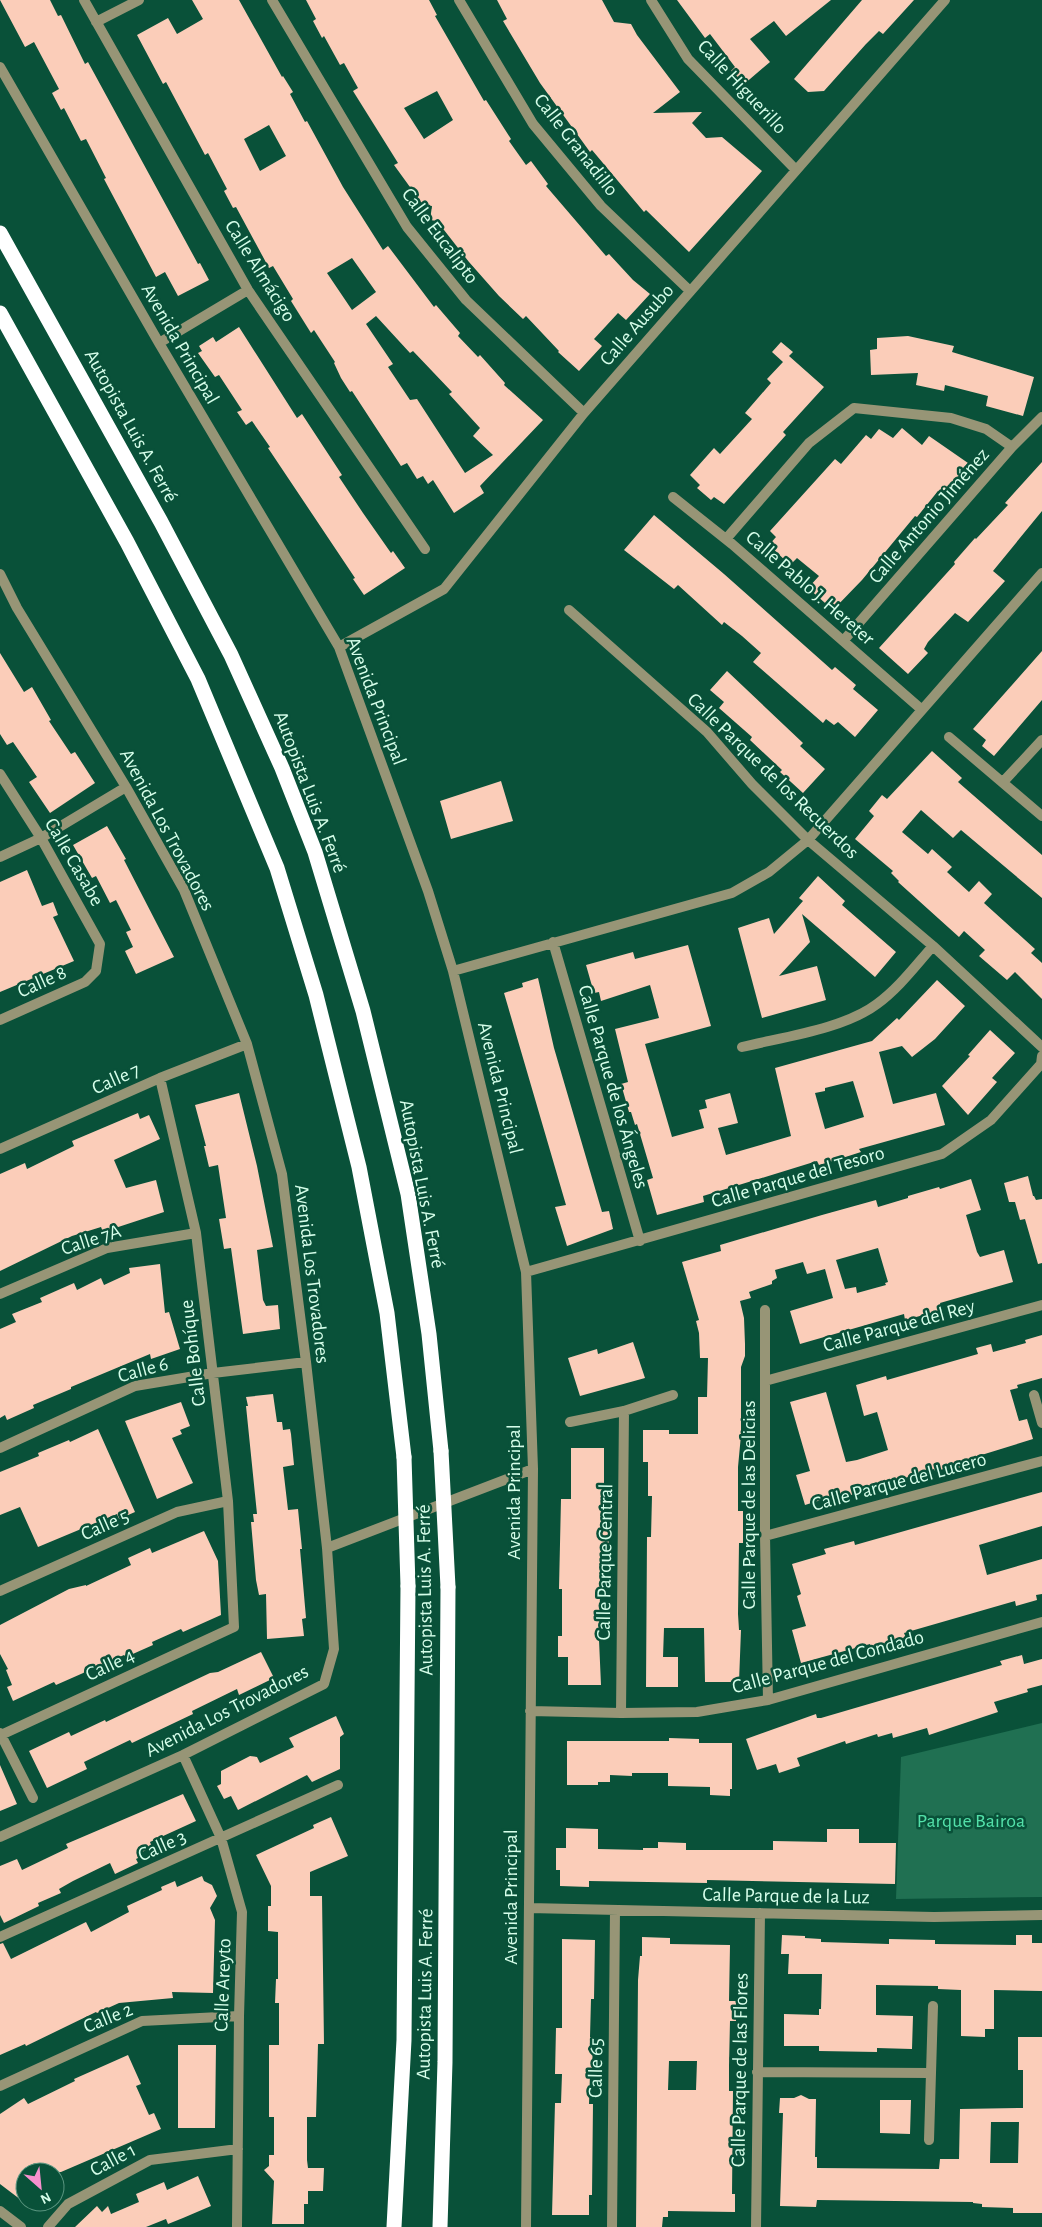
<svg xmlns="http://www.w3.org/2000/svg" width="1042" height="2227" font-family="'Alegreya Sans',sans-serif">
<rect width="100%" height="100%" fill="#095139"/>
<!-- green -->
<path fill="#207052" d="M1042,1723v174l-146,2 5,-142z"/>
<!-- building -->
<path fill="#fbcdb9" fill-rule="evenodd" d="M0,0h50l8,16 3,-1 24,49 3,-2 110,202 2,-1 9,17 -31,16 -13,-24 -9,5 -52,-98 2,-1 -20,-39 -5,2 -17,-33 -3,2 -9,-17 7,-4 -25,-47 -9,5z
M192,0h47l43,77 1,-1 10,16 -3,2 15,28 2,-1 36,66 40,63 5,-4 46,61 2,-2 24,28 -2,3 20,21 2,-2 25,28 -1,2 39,35 -63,66 4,7 -30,20 -21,-33 -5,4 -5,-8 -6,3 -10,-16 -6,3 -49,-75 -2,1 -9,-14 -7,-15 1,-1 -21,-32 -3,3 -20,-32 2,-2 -20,-33 -4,2 -33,-61 -3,1 -9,-17 3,-2 -19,-36 -3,2 -39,-73 -3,2 -26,-49 31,-17 9,16 26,-15zM269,125l17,31 -26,15 -16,-32zM352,258l24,34 -24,18 -25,-37zM376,316l34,37 3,-2 39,41 -3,2 31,34 -7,8 20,19 -28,18 -48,-74 -7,1 -22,-33 5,-3 -27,-40z
M306,0h123l8,15 -2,1 49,85 2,-1 25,39 -2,2 17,24 5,-4 17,23 -2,2 60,70 3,-2 24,26 17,14 -24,26 -8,-7 -24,26 8,7 -23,25 -21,-19 1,-1 -33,-35 -3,3 -24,-23 -30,-34 -32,-41 -7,-1 2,-14 -9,-1 -29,-40 4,-2 -45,-72 5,-3 -14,-25 -4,2 -16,-29 -2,2 -9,-17 3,-2zM437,91l16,29 -29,19 -20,-31z
M497,0h105l12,22 17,2 6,11 43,57 -27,21 49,-1 -10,11 14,15 16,-1 40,34 -73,81 -43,-42 -2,2 -52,-62 -2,2 -50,-69 -37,-62 4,-2z
M677,0h154l-45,36 -12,-15 -24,18 20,23 -27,23 -12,-14 4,-4 -25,-33 -5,4z
M862,0h52l-31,34 -4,-3 -13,13 -42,47 -16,1 -14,-13z
M239,327l58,91 5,-4 40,61 -3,2 24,36 28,40 2,-2 12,17 -41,27 -11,-16 2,-1 -87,-130 2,-1 -18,-26 -6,4 -9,-13 5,-2 -23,-35 -4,2 -17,-24 4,-2 -3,-5 14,-9 3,5z
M908,336l46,10 -2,6 82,25 -11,39 -37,-10 2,-10 -43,-11 -1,6 -28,-6 2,-12 -47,2 -1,-25 7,-1v-11z
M781,342l12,10 -4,4 35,31 -41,45 3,3 -62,69 -10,-7 -3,3 -14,-12 3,-3 -10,-10 24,-27 6,6 32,-35 -7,-6 26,-30 -4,-4 16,-17 -11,-10z
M902,428l20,17 7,-9 39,27 -7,7 2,2 -22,22 -3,-3 -21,26 -2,-1 -53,64 -29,30 -25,-22 11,-12 -22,-18 -7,7 -21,-20 7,-8 -6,-6 65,-72 6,5 25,-29 5,4 8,-10 14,9z
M1042,462v49l-49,60 12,10 -37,41 -13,-9 -27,29 -4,7 4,4 -20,21 -29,-26 76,-84 -1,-2 21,-24 1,1 32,-34 -3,-2z
M654,515l70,59 108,96 3,-3 21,18 -3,4 25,21 -23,27 -17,-15 -4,3 -8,-6 -3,4 -70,-61 8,-9 -19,-17 -18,-14 -2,3 -44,-40 -4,4 -50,-39z
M1042,651v49l-48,56 -12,-10 4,-6 -13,-11z
M0,653l24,39 8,-5 19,33 -2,1 22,33 4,-2 20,31 -45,30 -21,-31 8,-5 -24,-35 -6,3 -7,-11z
M727,671l76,72 -3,3 25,23 -22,24 -23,-21 2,-2 -32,-30 2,-3 -33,-29 5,-6 -14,-12z
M932,751l30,27 -4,4 84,73v43l-81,-68 -8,8 -32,-28 -19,22 26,22 4,-5 20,18 -5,5 22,20 10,-11 13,13 -8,9 51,46 -4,4 11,10v36l-27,-27 -8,8 -28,-24 6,-6 -21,-19 -5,6 -61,-55 1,-1 -8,-8 2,-2 -38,-32 19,-23 -5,-5 13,-16 5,4z
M501,781l12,40 -62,18 -11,-38z
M107,826l19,33 -2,1 50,97 -38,17 -11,-23 8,-4 -7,-15 5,-2 -15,-30 -6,3 -14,-27 -4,2 -19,-33z
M27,870l15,36 11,-4 5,13 -5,2 21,44 -74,31v-110z
M818,876l27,25 -3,4 54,47 -21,25 -73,-63 8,28 -31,34 38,-10 9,34 -64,18 -24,-90 31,-10 5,16 29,-33 -4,-3z
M688,945l23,81 -66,18 27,93 32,-9 -5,-18 8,-2 -2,-8 25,-7 8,30 -20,5 8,27 65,-19 -16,-68 97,-27 25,-23 2,2 38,-40 28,26 -30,33 -23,18 -10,-11 -23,6 14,52 43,-11 9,32 -86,24 2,3 -25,8 -17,5 -2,-4 -114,35 1,6 -47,13 -10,-35 6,-2 -16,-54 -2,1 -4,-13h-2l-8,-28 7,-2 -13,-53 44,-11 -9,-33 -49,16 -2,-9 -5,1 -8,-28 47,-13 2,7zM853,1081l11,36 -39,12 -10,-36 10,-2v-3z
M538,978l16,70 48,164 7,-1 4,18 -46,17 -12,-39 11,-2 -62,-212 19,-6 -1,-4z
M990,1030l25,23 -23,25 5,4 -29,33 -26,-29 28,-30 -2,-1z
M239,1093l18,73 16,81 -16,3 6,50 3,6 12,-1 2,24 -37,5 -12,-86 -7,1 -5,-30 7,-1 -8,-53 -9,2 -5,-21h2l-11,-41z
M138,1113l2,6 9,-4 11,24 -46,21 12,28 30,-8 8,32 -61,20 -2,-5 -29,9 -72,35v-97l25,-11 2,6 47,-23 -2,-5z
M1028,1176l5,20h1l2,4 6,-1v64l-4,1 -13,-45 -5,1 -5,-18h-6l-5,-19z
M971,1179l10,31 -15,5 11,37 3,5 24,-7 9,32 -73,21 2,7 -37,10 -1,-6 -104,30 -10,-33 43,-13 -8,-29 -18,5 -4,-12 -28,8 2,8 -5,3v3l-23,8 2,6 -11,3 4,17 1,26v12l-4,11v68l-3,32v44h5v32h-4l-1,71 1,16h2l-2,52h-34l-1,-54h-40l-1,29h15v30h-32l1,-150h4l1,-41h-4v-34h-5v-32h26v4h29v-37h9l1,-39h-8l-1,-25 -3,-12 3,-1 -17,-58 39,-11 -1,-6 102,-30 54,-15 2,7 30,-9v-2l31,-9 1,2zM878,1248l10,34 -3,1 1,2 -29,8 -1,-6 -11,2 -9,-29z
M160,1264l5,49 4,-1 11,37 -29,10 -1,-5 -79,33v2l-38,16 1,3 -27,12 -2,-5 -5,3v-89l16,-7 -4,-8 30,-12 -2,-4 34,-15 3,7 24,-12 3,7 26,-12 -1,-5z
M1042,1335v43l-25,7 1,3 -8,2 9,31 8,-2 6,20 -58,18 1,3 -14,4 -1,3 -17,4v-2l-9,2 -1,-2 -96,30 -1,-4 -32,10 -9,-30 14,-4 -20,-69 36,-10 20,70 11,-2 31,-10 -11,-38 -13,4 -8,-31 30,-9 1,4 91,-26 -2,-6 15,-4 2,8 33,-9 -1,-3z
M633,1342l12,36 -65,18 -12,-38 29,-9 1,5z
M273,1394l4,28h5l1,8 7,-1 1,5 3,31 -11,2 5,43 10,-1 4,40h-2l6,69 -4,1 2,17 -37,3 -1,-45 -7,1 -3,-15 -5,-58h3l-1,-8h4l-11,-108h2l-2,-9z
M181,1402l9,24 -10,4 2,4 -10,4 21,45 -36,16 -32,-78z
M98,1429l37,83 -16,7 -2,-5 -79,33 -18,-40 -20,8v-43l39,-16 -1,-3 31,-13 1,2z
M571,1448h33v51h3v15h2v31h-8l-2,95 2,45h-33v-28h-10v-21h4v-47h-3l2,-90h10z
M1042,1492v34l-63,19 8,30 55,-16v35l-6,1 1,5 -21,6 -1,-5 -111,32 2,5 -35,10 -1,-4 -69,19 -9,-33 14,-4 -9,-30 4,-2 -9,-30 34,-10 -2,-5 30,-8 1,4z
M204,1531l14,30 3,54 -38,17 -2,-3 -29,13 1,3 -27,12 -2,-2 -68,30 -2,-3 -41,19 -6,-14 5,-2 -6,-15 2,-1 -8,-15v-29l69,-36 17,-4v1l45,-21 -3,-7 22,-10 2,5z
M261,1652l13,26 -35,17 -2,-6 -45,22 1,3 -61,29 -2,-3 -46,22 3,7 -40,19 -18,-37 40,-19 2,4 34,-16 1,2 104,-49 8,-1z
M1022,1655l2,9 18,-5v26l-15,4 1,3 -34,10 4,10 -69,23 -2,-7 -34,10 -1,-5 -14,4 -1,-3 -31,10 -1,-3 -48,17 3,8 -21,7 -3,-9 -19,6 -11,-31 70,-25 1,4h4l181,-53 -2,-4z
M336,1716l8,18 -4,3v32l-28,13 -5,-7 -69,35 -7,-14 -7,3 -7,-13 4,-2v-13l29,-15 7,1 3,6 34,-16 -5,-9z
M669,1738l30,1v4h33v46h-2v7l-20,-1v-8l-42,-1v-13h-36v3l-22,-1v7h-12v3h-31v-44h102z
M0,1765l17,39 -17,7z
M183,1794l13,27 -46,21 2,5 -14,7 2,3 -4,2 2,4 -23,11 -5,-11 -37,18 -14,8 2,4 -23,10 1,3 -35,17 -4,-8v-49l17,-7 5,11 46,-22 -2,-4z
M331,1817l17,39 -38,16v24h12l2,148h-6l-2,73h-9v43l1,8h16l-1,23h-15v13h-4v20h-32l2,-43 -10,-11 5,-4v-11h5v-38h-5v-72h10v-42h-4l1,-24h2v-47l-10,-1v-25h3v-20l-15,-31 58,-27 -1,-3z
M566,1828l32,1v20l45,1v-2h15v-6l28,1v7h87v-9l54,1v-13h32v14h37l-1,41 -188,-4v3l-118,-2v6l-29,-1v-16h-4v-22h10z
M202,1876l2,5 8,4 5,11 -7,12 5,12 -2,73 -41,-1 1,6 -54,5 -22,10 -1,-1 -70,34 -1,-2 -25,11v-111l3,-1 8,16 75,-37 5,10 38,-20 -2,-6 35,-16 -1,-3 14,-6 2,6z
M782,1935l23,1v2l16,1v3l68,2v-5l46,1v4l81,1v-10h16v8h10v48l-48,-1v39h-9v8l-24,-1v-46l-23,-1v-3l-62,-1v30l37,1 -1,33 -35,-1v4l-58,-1v-5h-35v-32l35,1v-6h2l1,-35h-34l1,-20h-8z
M642,1937l28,1v6l60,1 -1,56h7v20h-6l-1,45v25h4l-1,103h3v18l-67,-1v6h-5l-1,10h-26l2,-247 2,-24h2zM669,2061h28l-1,29h-28z
M562,1939l33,1 -1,59h-3l-1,38h3l-1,37h-2l-1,30h4l-1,91h-3v20h-37l3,-112h6l1,-29h-7l1,-46h6z
M1018,2037h24v176h-29v-5l-31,-1v-3l-9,-1v-1l-156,-2 -1,7 -36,-1 3,-93h-4l1,-15h14l7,-3 8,4h7l-1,58h2v11l122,1 1,-10h19l1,-50 63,-1v-38h-5zM991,2122h28l-1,41h-28z
M178,2045h38l-1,83h-37z
M128,2055l13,29 -5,2 13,29 5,-2 7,16 -100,43h-36v31l-25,-19v-70l24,-16 4,6 47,-23 -1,-2z
M880,2100h31l-1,34 -30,-1z
M198,2176l13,30 -28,12 -15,6 -2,-5 -20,8h-71l22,-21 5,6 6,-6 3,8 28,-12 -3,-8 28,-12 3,8z"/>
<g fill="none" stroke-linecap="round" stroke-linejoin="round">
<!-- street -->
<path stroke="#979576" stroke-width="10" d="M84,0l164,290 177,259
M272,0l135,227 59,73 118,113
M459,0l74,124 68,82 89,85
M651,0l37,59 108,111
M96,22l43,-22
M0,67l159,276 180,304 89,244 25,80 73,301 7,197 -7,758
M159,343l89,-53
M673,497l59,47 189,165
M726,539l83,-96 45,-35 97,10 35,11 26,18
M0,574l17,34 109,179 58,103 63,154 35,130 24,188 21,186 7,101 -10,35 -141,71 -183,82
M569,610l138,122 45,52 56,56 125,106 109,101
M844,640l168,-193 30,-30
M339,647l105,-58 140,-176 361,-413
M949,737l93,79
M0,774l41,64 59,106 -4,27 -11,11 -85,38
M1003,782l39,-42
M0,857l41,-19 85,-51
M553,942l87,299
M453,971l279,-78 37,-21 39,-32 234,-267
M742,1047c41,-10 102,-18 135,-43 22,-16 39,-39 56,-58
M0,1149l160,-71 87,-34
M526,1272l416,-118 49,-34 50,-56 1,-8
M0,1294l107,-46 89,-15
M765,1310v226l3,164
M765,1381l277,-76
M1034,1395l8,28
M570,1422l54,-11 49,-16
M0,1448l135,-62 78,-13 93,-11
M765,1536l277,-75
M327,1548l206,-79
M0,1591l177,-79 51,-11
M530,1711l91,2 76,-1 71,-12 274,-78
M621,1713l3,-302
M0,1733l33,65
M1,1735l233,-108 -6,-126 -32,-268 -36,-155
M183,1755l38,83 21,74 -3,104 -2,211
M529,1908l405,9 108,-2
M0,1937l338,-152
M757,2072l173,1
M0,2086l142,-65 97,-5
M929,2140l4,-134
M0,2211l21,16
M48,2227l20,-23 82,-44 88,-11
M612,2227l3,-317
M756,2227l4,-314"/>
<!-- highway -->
<path stroke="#fff" stroke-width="15" d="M0,233l161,289 70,133 51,113 33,84 48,159 45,183 21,140 12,117
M0,313l127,229 71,137 79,189 39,127 43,172 28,146 17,144
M394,2227l10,-187 4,-454
M440,2227l5,-165 3,-475"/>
<!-- highway-bridge -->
<path stroke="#fff" stroke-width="15" d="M441,1451l7,136
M404,1457l4,129"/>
</g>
<g text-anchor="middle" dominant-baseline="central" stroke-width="5" stroke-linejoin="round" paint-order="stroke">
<!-- street labels -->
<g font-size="20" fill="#d6feea" stroke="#095139">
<text transform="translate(742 87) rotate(47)">Calle Higuerillo</text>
<text transform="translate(576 145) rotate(52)">Calle Granadillo</text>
<text transform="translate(440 236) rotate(53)">Calle Eucalipto</text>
<text transform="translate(260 271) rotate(58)">Calle Almácigo</text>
<text transform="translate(637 325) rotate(-49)">Calle Ausubo</text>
<text transform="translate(180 344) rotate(60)">Avenida Principal</text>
<text transform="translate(131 426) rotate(61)">Autopista Luis A. Ferré</text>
<text transform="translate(929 516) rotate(-49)">Calle Antonio Jiménez</text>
<text transform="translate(810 588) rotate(41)">Calle Pablo J. Hereter</text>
<text transform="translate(376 701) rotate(69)">Avenida Principal</text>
<text transform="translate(773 776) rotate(44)">Calle Parque de los Recuerdos</text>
<text transform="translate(310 792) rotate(69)">Autopista Luis A. Ferré</text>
<text transform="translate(167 830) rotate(62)">Avenida Los Trovadores</text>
<text transform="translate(74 862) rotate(60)">Calle Casabe</text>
<text transform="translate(42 982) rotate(-24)">Calle 8</text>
<text transform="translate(116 1079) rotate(-24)">Calle 7</text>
<text transform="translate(613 1087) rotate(74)">Calle Parque de los Ángeles</text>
<text transform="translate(500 1088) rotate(76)">Avenida Principal</text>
<text transform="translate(798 1177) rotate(-16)">Calle Parque del Tesoro</text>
<text transform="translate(422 1184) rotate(79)">Autopista Luis A. Ferré</text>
<text transform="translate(91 1240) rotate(-18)">Calle 7A</text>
<text transform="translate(312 1274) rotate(83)">Avenida Los Trovadores</text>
<text transform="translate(899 1326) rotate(-15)">Calle Parque del Rey</text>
<text transform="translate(193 1353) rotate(-97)">Calle Bohíque</text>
<text transform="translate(143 1370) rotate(-15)">Calle 6</text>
<text transform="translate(899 1482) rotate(-15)">Calle Parque del Lucero</text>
<text transform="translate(514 1492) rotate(-90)">Avenida Principal</text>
<text transform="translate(749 1505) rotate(-90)">Calle Parque de las Delicias</text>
<text transform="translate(105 1525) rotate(-24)">Calle 5</text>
<text transform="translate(605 1562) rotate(-89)">Calle Parque Central</text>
<text transform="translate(425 1590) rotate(-91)">Autopista Luis A. Ferré</text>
<text transform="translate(828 1662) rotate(-15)">Calle Parque del Condado</text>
<text transform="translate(110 1665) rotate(-25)">Calle 4</text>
<text transform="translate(227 1711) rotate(-27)">Avenida Los Trovadores</text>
<text transform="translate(162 1846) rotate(-24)">Calle 3</text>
<text transform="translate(786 1896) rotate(1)">Calle Parque de la Luz</text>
<text transform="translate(511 1897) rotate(-90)">Avenida Principal</text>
<text transform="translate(223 1985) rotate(-88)">Calle Areyto</text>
<text transform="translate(425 1994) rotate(-89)">Autopista Luis A. Ferré</text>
<text transform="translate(108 2018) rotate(-22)">Calle 2</text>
<text transform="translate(596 2068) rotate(-89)">Calle 65</text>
<text transform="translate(740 2070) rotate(-89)">Calle Parque de las Flores</text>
<text transform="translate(113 2160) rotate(-28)">Calle 1</text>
</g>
<!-- park labels -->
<g font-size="20" fill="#53e0a9" stroke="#095139">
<text x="971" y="1821">Parque Bairoa</text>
</g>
</g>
<!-- north arrow -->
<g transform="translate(40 2187) rotate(153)"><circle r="24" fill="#095139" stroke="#5b9680"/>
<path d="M0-4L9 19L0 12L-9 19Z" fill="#f790ce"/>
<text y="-8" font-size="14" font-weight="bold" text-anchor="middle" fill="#d6feea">N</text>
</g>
</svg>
